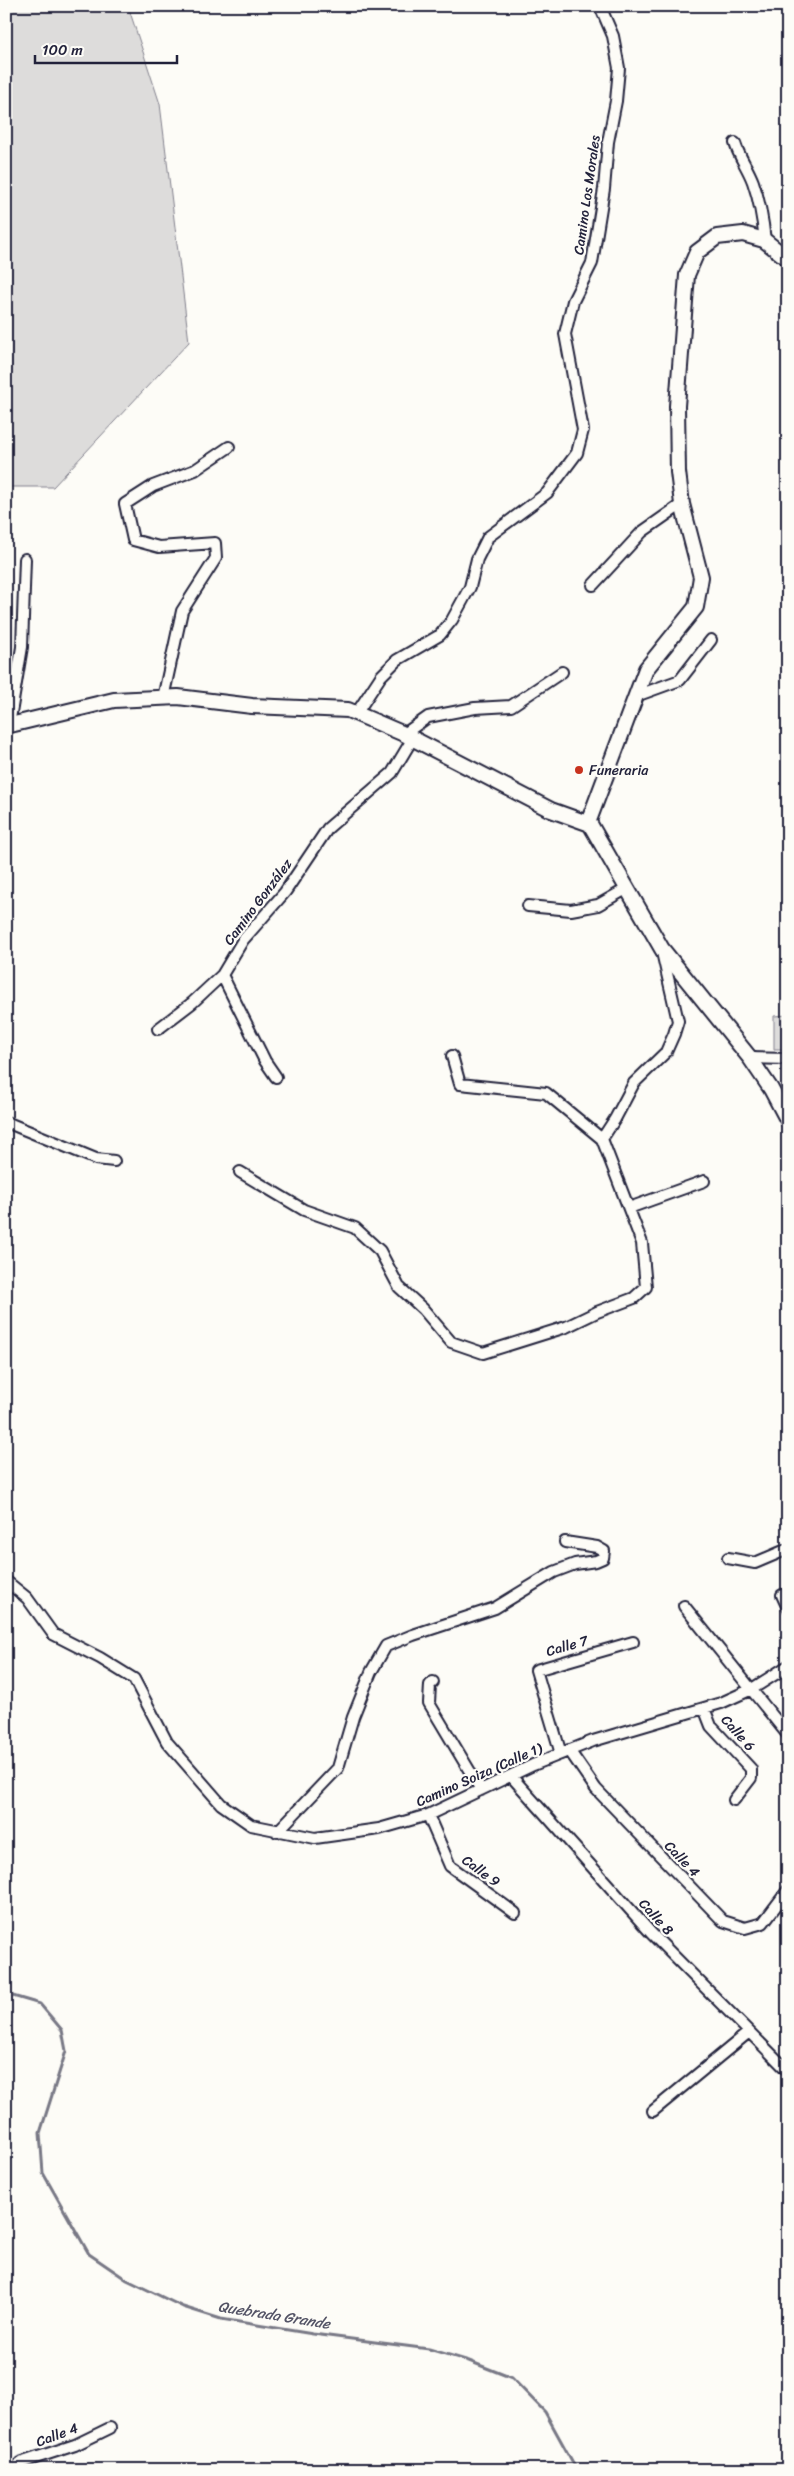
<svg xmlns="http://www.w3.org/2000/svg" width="794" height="2476" font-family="Sriracha,sans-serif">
<rect width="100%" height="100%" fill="#fdfcf7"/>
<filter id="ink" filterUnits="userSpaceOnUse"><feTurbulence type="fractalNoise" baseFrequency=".02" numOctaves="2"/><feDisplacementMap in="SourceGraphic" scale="10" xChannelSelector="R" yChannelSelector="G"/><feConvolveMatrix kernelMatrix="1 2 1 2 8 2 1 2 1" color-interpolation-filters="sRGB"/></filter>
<g filter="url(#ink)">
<!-- green -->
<path fill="#dddcdb" stroke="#807f8b" d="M6,6h122l32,98 29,238 -136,145h-47z
M788,1015v34h-14v-33z"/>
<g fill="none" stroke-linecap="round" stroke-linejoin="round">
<!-- stream -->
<path stroke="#787885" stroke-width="3" d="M6,1994l34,10 22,26 4,21 -26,82 3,40 46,81 38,26 56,27 38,12 92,15 116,15 40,12 43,17 33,34 32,58"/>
<defs>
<path id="street" d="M735,143c4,14 13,25 18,39 7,20 10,38 12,59
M593,585l49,-53 40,-28
M636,696l44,-16 31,-40
M163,698l19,-87 34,-53 -1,-15 -56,4 -26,-7 -8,-36 28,-18 42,-16 34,-23
M356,714l25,-38 16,-16 43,-25 12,-15 18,-33 7,-28 11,-22 59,-44 30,-40 6,-23 -18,-96 8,-33 19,-38 12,-74 4,-47 8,-41 3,-33 -6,-32 -13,-30
M9,725l13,-78 3,-88
M404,734l24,-17 47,-9 36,-2 51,-34
M528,906l43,4 27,-5 30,-17
M158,1029l34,-26 30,-28
M452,1056l8,28 86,9 56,46
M750,1058l38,1
M276,1077l-11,-16 -43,-86 21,-35 42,-48 43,-64 64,-55 21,-35
M6,1122l90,37 18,2
M240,1172l64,38 51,18 25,23 19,36 24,22 28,33 32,11 83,-26 31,-15 37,-14 12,-11 -4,-44 -40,-104 13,-20 19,-36 32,-31 8,-18 4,-13 -16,-69
M629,1208l75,-27
M728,1558l27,5 33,-14
M6,1581l21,17 26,36 47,24 34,21 33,63 54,62 30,21 64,13 64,-9 49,-14 105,-50 60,-24 128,-38 31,-14 36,-23
M782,1595l6,13
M684,1606l104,129
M433,1682l-3,3 -1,18 52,87
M704,1708l7,18 40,43v9l-17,22
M569,1750l27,39 127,132 22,7 18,-5 25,-33
M561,1754l-25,-84 97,-28
M511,1776l140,157 137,138
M428,1815l22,51 65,47
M277,1832l61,-64 15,-51 18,-45 15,-26 27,-11 82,-27 59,-36 21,-8 21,-3 7,-3 1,-7 -7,-4 -32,-5
M653,2111l96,-79
M15,2470l5,-7 55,-18 35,-17"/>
<path id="secondary" d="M6,726l108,-26 64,-3 74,9 96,4 56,24 147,76 39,14 72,125 88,109 21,31 17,32
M588,823l58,-154 50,-62 5,-30 -19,-73 -4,-32 -1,-66 10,-131 10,-23 20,-15 26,-3 21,6 24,19"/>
</defs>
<!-- street casing -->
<use href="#street" stroke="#22223b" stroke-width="14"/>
<!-- secondary casing -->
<use href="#secondary" stroke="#22223b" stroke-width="18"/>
<!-- street -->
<use href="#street" stroke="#fdfcf7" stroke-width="10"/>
<!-- secondary -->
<use href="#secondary" stroke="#fdfcf7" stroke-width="14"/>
</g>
</g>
<!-- markers -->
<circle fill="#c8321e" stroke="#fdfcf7" stroke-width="2" cx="579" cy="770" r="5"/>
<g text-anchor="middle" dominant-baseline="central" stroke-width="4.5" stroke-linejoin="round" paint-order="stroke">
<!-- street labels -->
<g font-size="14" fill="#22223b" stroke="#fdfcf7">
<text transform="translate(587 195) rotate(-82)">Camino Los Morales</text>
<text transform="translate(258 902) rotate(-53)">Camino González</text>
<text transform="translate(567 1646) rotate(-16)">Calle 7</text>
<text transform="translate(738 1733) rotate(48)">Calle 6</text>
<text transform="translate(479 1775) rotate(-24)">Camino Soiza (Calle 1)</text>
<text transform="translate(682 1859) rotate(46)">Calle 4</text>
<text transform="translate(481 1871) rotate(36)">Calle 9</text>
<text transform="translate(656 1917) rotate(48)">Calle 8</text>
<text transform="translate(57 2435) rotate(-20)">Calle 4</text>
</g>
<!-- poi labels -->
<g font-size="14" fill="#22223b" stroke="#fdfcf7" text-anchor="start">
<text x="589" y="770">Funeraria</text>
</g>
<!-- water labels -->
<g font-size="15" font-style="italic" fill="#545466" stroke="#fdfcf7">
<text transform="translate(274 2315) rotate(9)">Quebrada Grande</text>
</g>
</g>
<!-- margin -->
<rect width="794" height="2476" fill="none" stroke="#fdfcf7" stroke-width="25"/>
<rect x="12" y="12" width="769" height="2451" fill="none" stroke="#22223b" stroke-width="2" filter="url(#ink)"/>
<!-- scale -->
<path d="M35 55v8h142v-8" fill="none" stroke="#22223b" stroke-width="2.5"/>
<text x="42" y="55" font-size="15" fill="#22223b" stroke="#fdfcf7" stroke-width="4" paint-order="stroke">100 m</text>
</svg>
